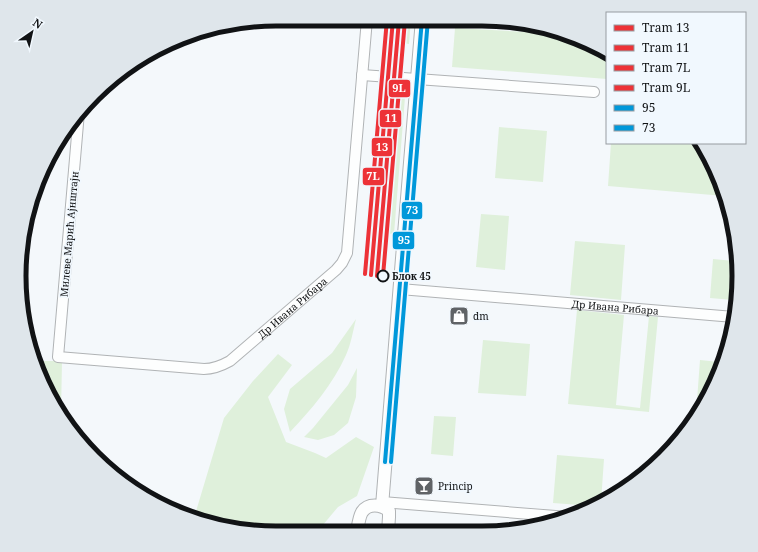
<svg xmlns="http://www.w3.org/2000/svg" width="758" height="552" font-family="'Noto Serif',serif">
<rect width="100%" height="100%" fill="#f4f8fb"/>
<!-- green -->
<path fill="#dff0db" d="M396,19h15l-2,25 -15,-2z
M455,28l106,6 46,20v25l-155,-12z
M395,94l10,3 -11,137 -10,-1z
M499,127l48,4 -4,51 -48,-4z
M611,143h86l27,53 -116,-10z
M481,214l28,2 -4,54 -29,-3z
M575,241l50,4 -4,55 -51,-5z
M713,259l21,2 1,16 -2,23 -23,-2z
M577,310l47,5 -8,90 24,3 9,-92 9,1 -9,95 -81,-8z
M356,319c-3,12 -5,25 -10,36 -13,29 -34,54 -56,77l-6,-23 6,-20 42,-36z
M483,340l47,4 -4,52 -48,-3z
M278,354l14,11 -24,32 18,45 29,11 11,5 30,-21 18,10 -17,49 -19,11 -21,25h-58l-50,-8 -15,-6 30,-100 29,-37z
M35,360l9,1h18l-1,52 -23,-39z
M700,360l19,2 -14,42 -9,10z
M357,368l-1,29 -8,26 -14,12 -16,5 -14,-3 9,-9 35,-43z
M434,416l22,1 -3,39 -22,-2z
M557,455l47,4 -3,43 -8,4 -40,-3z"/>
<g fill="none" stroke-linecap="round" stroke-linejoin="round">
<defs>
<g id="minor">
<path d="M362,75l232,17"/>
<path id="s1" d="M79,112l-21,245 146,12c10,0 17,-3 26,-8l106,-91 6,-7 5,-10 20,-234"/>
<path id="s2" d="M400,289l334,28"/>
<path d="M382,502l186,15"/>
</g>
<path id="tertiary" d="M382,506c12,-162 27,-325 40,-487
M357,532c1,-6 2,-15 5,-20 6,-9 19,-8 27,-1v6l-1,15"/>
</defs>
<!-- minor casing -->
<use href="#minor" stroke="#b0b3b5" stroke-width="12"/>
<!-- tertiary casing -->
<use href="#tertiary" stroke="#b0b3b5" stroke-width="14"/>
<!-- minor -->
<use href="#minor" stroke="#fdfefe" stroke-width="10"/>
<!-- tertiary -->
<use href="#tertiary" stroke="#fdfefe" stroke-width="12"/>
<defs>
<path id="bus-1" d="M385,462l37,-443"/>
<path id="bus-2" d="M391,462l37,-443"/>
</defs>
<!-- bus-1 casing -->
<use href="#bus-1" stroke="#f1f8fe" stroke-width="7"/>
<!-- bus-2 casing -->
<use href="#bus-2" stroke="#f1f8fe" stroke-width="7"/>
<!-- bus-1 -->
<use href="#bus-1" stroke="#0098da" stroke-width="4"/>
<!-- bus-2 -->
<use href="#bus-2" stroke="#0098da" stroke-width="4"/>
<defs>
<path id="tram-1" d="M371,275l22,-256"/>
<path id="tram-2" d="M377,276l22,-256"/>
<path id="tram-3" d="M365,274l22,-255"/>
<path id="tram-4" d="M383,276l22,-256"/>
</defs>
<!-- tram-1 casing -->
<use href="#tram-1" stroke="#f1f8fe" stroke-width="7"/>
<!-- tram-2 casing -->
<use href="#tram-2" stroke="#f1f8fe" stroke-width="7"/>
<!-- tram-3 casing -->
<use href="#tram-3" stroke="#f1f8fe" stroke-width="7"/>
<!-- tram-4 casing -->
<use href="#tram-4" stroke="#f1f8fe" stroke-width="7"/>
<!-- tram-1 -->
<use href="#tram-1" stroke="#ed3237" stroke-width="4"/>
<!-- tram-2 -->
<use href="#tram-2" stroke="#ed3237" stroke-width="4"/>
<!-- tram-3 -->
<use href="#tram-3" stroke="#ed3237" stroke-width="4"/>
<!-- tram-4 -->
<use href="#tram-4" stroke="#ed3237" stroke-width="4"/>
</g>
<!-- icons -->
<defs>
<symbol id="shop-square" viewBox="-11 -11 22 22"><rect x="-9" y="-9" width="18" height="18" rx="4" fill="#606366" stroke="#f1f8fe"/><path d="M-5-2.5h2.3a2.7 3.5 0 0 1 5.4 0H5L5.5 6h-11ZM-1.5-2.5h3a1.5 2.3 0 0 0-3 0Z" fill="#fff"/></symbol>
<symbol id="bar-square" viewBox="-11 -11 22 22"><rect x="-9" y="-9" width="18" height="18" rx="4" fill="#606366" stroke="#f1f8fe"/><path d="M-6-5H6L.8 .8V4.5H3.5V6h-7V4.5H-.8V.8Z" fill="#fff"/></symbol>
</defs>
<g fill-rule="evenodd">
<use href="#shop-square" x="448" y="305" width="22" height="22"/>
<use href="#bar-square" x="413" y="475" width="22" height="22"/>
</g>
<!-- markers -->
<circle fill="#f1f8fe" stroke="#111315" stroke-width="2" cx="383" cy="276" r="5.5"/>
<g text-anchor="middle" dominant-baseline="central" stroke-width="3.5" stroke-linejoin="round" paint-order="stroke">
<!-- street labels -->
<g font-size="10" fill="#111315" stroke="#f1f8fe">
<text transform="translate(69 234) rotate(-85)">Милеве Марић Ајнштајн</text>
<text stroke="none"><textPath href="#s1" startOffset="502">Др Ивана Рибара</textPath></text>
<text stroke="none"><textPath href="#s2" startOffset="216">Др Ивана Рибара</textPath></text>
</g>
<!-- stop labels -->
<g font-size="10" font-weight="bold" fill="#111315" stroke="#f1f8fe" text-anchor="start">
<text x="392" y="276">Блок 45</text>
</g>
<!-- poi labels -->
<g font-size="10" fill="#111315" stroke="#f1f8fe" text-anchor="start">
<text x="473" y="316">dm</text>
<text x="438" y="486">Princip</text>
</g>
</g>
<!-- crop -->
<path d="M0 0H758V552H0ZM276 26H482A250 250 0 0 1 732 276V276A250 250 0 0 1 482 526H276A250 250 0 0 1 26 276V276A250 250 0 0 1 276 26Z" fill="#dfe6eb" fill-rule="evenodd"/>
<path fill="none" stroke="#111315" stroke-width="5" d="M276 26H482A250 250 0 0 1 732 276V276A250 250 0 0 1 482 526H276A250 250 0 0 1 26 276V276A250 250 0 0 1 276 26Z"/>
<g stroke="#f1f8fe" stroke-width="1.5">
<rect x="388" y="79" width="23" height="19" rx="4" fill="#ed3237"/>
<rect x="379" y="109" width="23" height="19" rx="4" fill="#ed3237"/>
<rect x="371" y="137" width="22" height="20" rx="4" fill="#ed3237"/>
<rect x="362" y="167" width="23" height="19" rx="4" fill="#ed3237"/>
<rect x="401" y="201" width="22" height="19" rx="4" fill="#0098da"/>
<rect x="392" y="231" width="23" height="19" rx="4" fill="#0098da"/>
</g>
<g font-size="11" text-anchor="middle" font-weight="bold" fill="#fff">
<text x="399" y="92">9L</text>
<text x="391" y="122">11</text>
<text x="382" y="151">13</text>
<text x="373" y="180">7L</text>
<text x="412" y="214">73</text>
<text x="404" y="244">95</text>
</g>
<!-- legend -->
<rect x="606" y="12" width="140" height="132" fill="#f1f8fe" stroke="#979ca1"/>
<rect x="614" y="25" width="20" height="6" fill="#ed3237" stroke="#979ca1"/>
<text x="642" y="32" font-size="12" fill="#111315">Tram 13</text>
<rect x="614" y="45" width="20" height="6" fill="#ed3237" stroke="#979ca1"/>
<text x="642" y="52" font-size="12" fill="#111315">Tram 11</text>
<rect x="614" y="65" width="20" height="6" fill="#ed3237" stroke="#979ca1"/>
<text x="642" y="72" font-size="12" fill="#111315">Tram 7L</text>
<rect x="614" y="85" width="20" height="6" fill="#ed3237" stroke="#979ca1"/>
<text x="642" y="92" font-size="12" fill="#111315">Tram 9L</text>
<rect x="614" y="105" width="20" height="6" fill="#0098da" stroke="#979ca1"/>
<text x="642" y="112" font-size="12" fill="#111315">95</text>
<rect x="614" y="125" width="20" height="6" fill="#0098da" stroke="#979ca1"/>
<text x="642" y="132" font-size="12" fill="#111315">73</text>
<!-- north arrow -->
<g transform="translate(32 32) rotate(34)" stroke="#f1f8fe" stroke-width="3" paint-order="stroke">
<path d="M0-3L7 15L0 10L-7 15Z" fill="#111315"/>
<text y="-6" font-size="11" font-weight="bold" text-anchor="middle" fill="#111315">N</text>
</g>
</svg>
